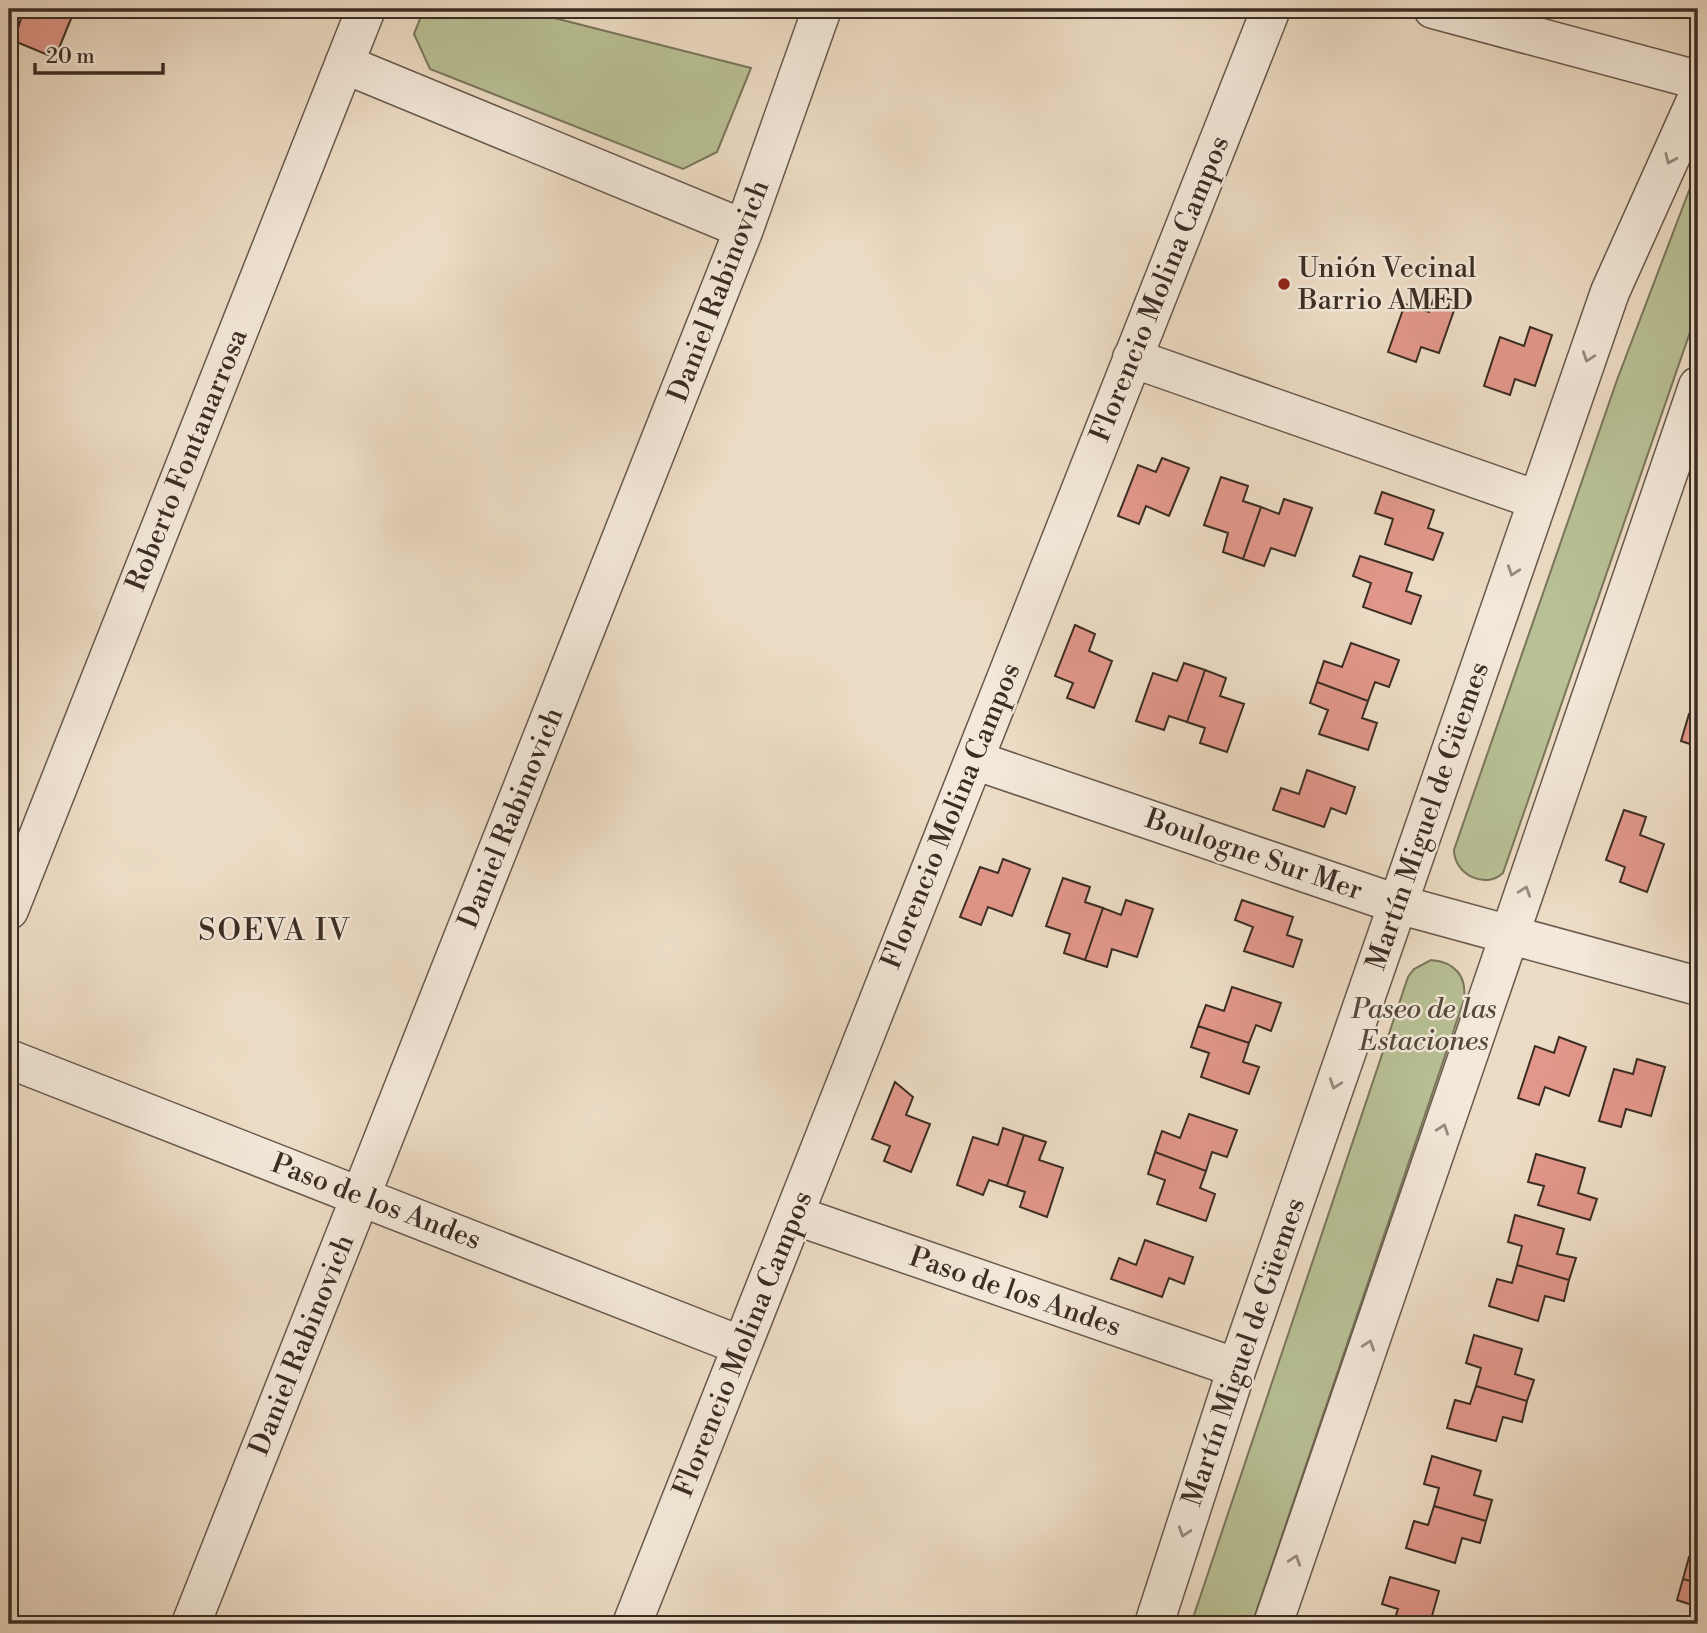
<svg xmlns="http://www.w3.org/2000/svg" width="1707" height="1633" font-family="'Libre Bodoni',serif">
<rect width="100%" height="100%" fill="#eddcc5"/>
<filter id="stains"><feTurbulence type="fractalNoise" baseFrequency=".00286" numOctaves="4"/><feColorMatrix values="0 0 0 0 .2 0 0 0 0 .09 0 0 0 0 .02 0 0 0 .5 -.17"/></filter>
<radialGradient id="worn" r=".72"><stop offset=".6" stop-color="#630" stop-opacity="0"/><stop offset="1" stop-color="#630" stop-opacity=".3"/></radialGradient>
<!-- green -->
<path fill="#b8c095" stroke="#7a765c" stroke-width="2" d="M424,9h95l232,59 -34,84 -34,17 -253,-100 -16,-35z
M1698,167v142l-195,564c-18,17 -49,1 -49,-23l163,-470z
M1431,960c24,2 36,16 33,40l-212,624h-61l217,-647 6,-8z"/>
<!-- building -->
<path fill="#e2978a" stroke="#3b2d24" stroke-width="2" d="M24,9h51l-20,49 -41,-17z
M1435,295l22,7 -18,51 -18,-6 -5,15 -28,-10 17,-48 24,8z
M1530,327l22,8 -17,51 -20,-7 -5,16 -26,-9 16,-49 24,9z
M1162,458l27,10 -20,48 -23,-10 -7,18 -21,-8 20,-51 18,7z
M1221,477l27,9 -5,15 18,6 -18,52 -20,-7 5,-19 -24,-8z
M1382,492l52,18 -6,18 15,5 -10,27 -48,-16 8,-25 -18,-6z
M1284,499l28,9 -17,48 -24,-8 -7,18 -21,-7 18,-52 18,7z
M1360,556l52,17 -6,18 15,5 -10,28 -48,-17 8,-24 -18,-7z
M1075,625l20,9 -6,17 23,10 -18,47 -27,-10 6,-15 -18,-7z
M1351,643l48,17 -10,27 -14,-5 -7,19 -51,-19 7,-21 18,6z
M1184,663l21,7 -18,52 -18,-6 -5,14 -28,-9 17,-48 24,8z
M1205,670l21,8 -6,18 24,8 -17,48 -27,-9 5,-15 -18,-6z
M1317,682l51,19 -6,17 15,5 -9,27 -49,-16 9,-24 -18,-7z
M1689,714l9,2v50l-6,-2 4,-18 -15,-5z
M1307,770l48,17 -9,27 -15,-6 -7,19 -51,-17 8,-22 18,6z
M1624,810l22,7 -6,18 24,9 -17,48 -27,-10 5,-15 -19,-7z
M1003,859l27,10 -18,47 -24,-9 -7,18 -21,-8 20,-50 18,6z
M1063,878l27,9 -5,15 18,6 -18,52 -21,-7 6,-19 -24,-8z
M1126,900l27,9 -16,48 -25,-8 -5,18 -22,-7 18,-52 18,7z
M1242,900l51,17 -6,18 15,5 -9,27 -49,-16 9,-24 -18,-7z
M1232,987l49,16 -10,28 -15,-6 -7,18 -51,-17 8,-21 18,6z
M1198,1026l51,17 -6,19 16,5 -10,27 -48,-17 8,-24 -18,-6z
M1559,1037l27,10 -17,49 -24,-9 -6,18 -21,-7 17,-52 19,7z
M1637,1059l28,8 -14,49 -25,-7 -5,18 -22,-6 15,-52 19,5z
M895,1082l18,15 -7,18 24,9 -19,48 -27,-11 6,-15 -18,-7z
M1189,1114l48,16 -10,27 -15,-5 -6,19 -51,-19 7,-21 18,7z
M1003,1128l21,7 -17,51 -18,-6 -6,15 -26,-10 16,-48 25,8z
M1024,1135l22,7 -7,18 24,8 -16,49 -27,-10 5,-15 -18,-6z
M1155,1152l51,19 -6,17 15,6 -9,27 -49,-17 8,-24 -17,-6z
M1536,1154l49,14 -7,25 19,6 -7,21 -52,-15 6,-19 -16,-4z
M1515,1215l49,14 -7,25 19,4 -7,22 -52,-15 5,-19 -14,-4z
M1145,1240l48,17 -9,27 -15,-6 -7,19 -51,-18 8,-21 17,7z
M1517,1265l52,15 -5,21 -19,-5 -7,25 -49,-15 8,-27 15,4z
M1474,1335l48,14 -7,25 19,6 -7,21 -51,-15 5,-18 -15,-5z
M1476,1386l51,15 -5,21 -19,-5 -7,24 -49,-13 8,-28 15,4z
M1432,1456l49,15 -7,24 18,5 -6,21 -52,-15 5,-18 -15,-4z
M1434,1506l52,15 -6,22 -18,-5 -7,25 -49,-15 8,-27 14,4z
M1689,1557l9,3v23l-15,-4z
M1390,1577l49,14 -7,25 18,5v3h-57l5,-15 -16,-5z
M1683,1579l15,4v41h-8l5,-18 -18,-6z"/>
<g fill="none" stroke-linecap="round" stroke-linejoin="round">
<defs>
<path id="minor" d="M1433,9l265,71
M344,64l400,165
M1132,358l405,142
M974,760l423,144 301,82
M9,910l357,-901
M9,1059l733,287
M794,1215l443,153
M191,1624l553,-1395 78,-220
M632,1624l639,-1615
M1154,1624l83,-256 373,-1076 88,-196
M1273,1624l425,-1238"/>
</defs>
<!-- minor casing -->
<use href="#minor" stroke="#68594c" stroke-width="41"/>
<!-- minor -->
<use href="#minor" stroke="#f3e8d9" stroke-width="38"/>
</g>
<!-- one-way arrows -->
<defs><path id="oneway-chevron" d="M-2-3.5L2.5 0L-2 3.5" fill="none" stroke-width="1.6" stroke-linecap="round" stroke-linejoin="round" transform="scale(1.75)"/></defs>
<g stroke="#978a7e">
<use href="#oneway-chevron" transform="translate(1670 159) rotate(114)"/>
<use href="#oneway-chevron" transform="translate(1588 357) rotate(109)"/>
<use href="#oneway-chevron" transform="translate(1513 571) rotate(109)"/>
<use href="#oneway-chevron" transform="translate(1525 891) rotate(-71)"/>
<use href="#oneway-chevron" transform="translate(1335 1084) rotate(109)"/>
<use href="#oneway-chevron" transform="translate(1443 1129) rotate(-71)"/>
<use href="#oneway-chevron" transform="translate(1369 1345) rotate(-71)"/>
<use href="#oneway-chevron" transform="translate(1184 1532) rotate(108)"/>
<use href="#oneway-chevron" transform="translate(1295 1560) rotate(-71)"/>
</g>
<!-- markers -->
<circle fill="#8f2418" stroke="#f3e8d9" stroke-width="2.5" cx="1284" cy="284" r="7"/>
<g text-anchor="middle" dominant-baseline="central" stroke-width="5" stroke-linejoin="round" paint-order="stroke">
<!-- poi labels -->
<g font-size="28" fill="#3b2d24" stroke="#f3e8d9" text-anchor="start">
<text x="1298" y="268">Unión Vecinal<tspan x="1298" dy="32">Barrio AMED</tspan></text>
</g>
<!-- street labels -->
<g font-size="28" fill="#3b2d24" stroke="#f3e8d9">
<text transform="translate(1160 289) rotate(-68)">Florencio Molina Campos</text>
<text transform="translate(719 291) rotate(-69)">Daniel Rabinovich</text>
<text transform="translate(187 460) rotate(-68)">Roberto Fontanarrosa</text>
<text transform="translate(951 816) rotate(-68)">Florencio Molina Campos</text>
<text transform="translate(1428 816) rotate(-71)">Martín Miguel de Güemes</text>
<text transform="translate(511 818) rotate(-68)">Daniel Rabinovich</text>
<text transform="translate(1254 855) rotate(19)">Boulogne Sur Mer</text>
<text transform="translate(376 1202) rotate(21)">Paso de los Andes</text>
<text transform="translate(1015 1292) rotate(19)">Paso de los Andes</text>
<text transform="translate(743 1344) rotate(-68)">Florencio Molina Campos</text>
<text transform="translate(302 1345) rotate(-68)">Daniel Rabinovich</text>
<text transform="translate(1244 1352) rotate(-71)">Martín Miguel de Güemes</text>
</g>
<!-- park labels -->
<g font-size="28" font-style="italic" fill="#544a3b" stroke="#f3e8d9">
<text x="1424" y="1009">Paseo de las<tspan x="1424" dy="32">Estaciones</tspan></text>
</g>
<!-- neighbourhood labels -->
<g font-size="30" letter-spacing="2" fill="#3b2d24" stroke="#f3e8d9">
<text x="275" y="931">SOEVA IV</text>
</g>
</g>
<!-- margin -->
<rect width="1707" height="1633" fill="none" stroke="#eddcc5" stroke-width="35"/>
<rect x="10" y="10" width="1686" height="1612" fill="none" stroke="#3b2d24" stroke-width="3.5"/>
<rect x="18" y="18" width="1672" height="1598" fill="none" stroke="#3b2d24" stroke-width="2"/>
<!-- scale -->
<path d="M35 63v10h128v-10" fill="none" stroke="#3b2d24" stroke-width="3.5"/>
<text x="46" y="63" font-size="21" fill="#3b2d24" stroke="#f3e8d9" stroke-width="5" paint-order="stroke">20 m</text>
<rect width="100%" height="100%" filter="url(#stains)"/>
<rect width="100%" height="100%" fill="url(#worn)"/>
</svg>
